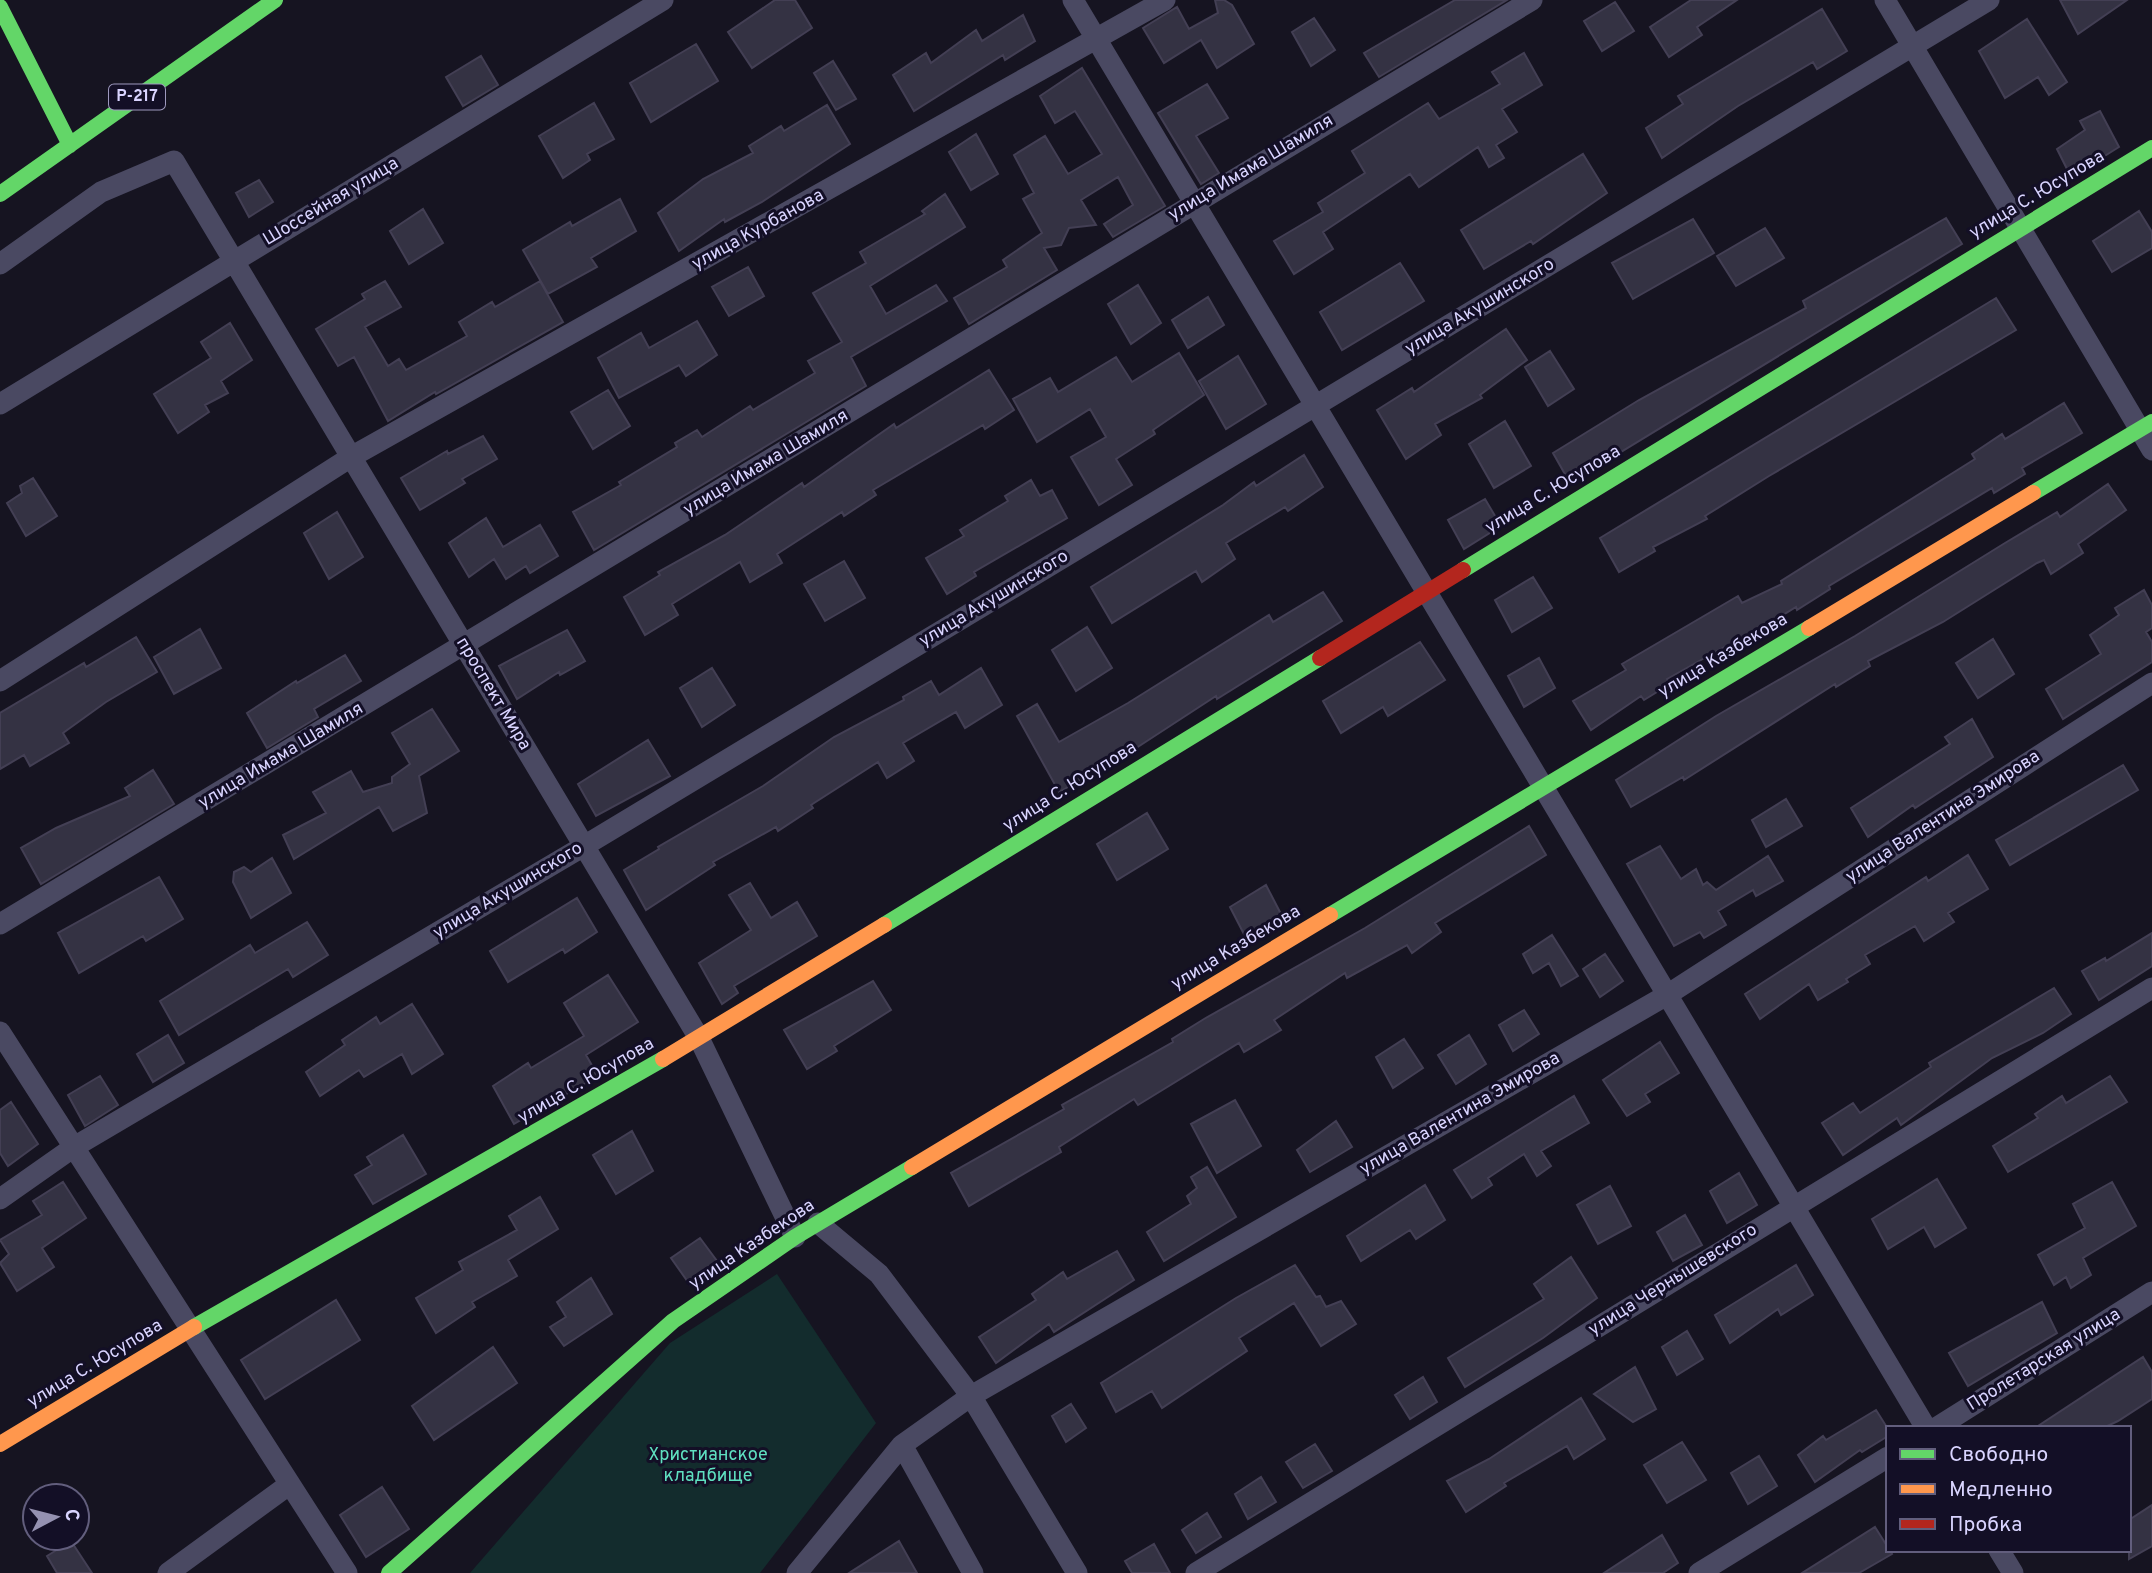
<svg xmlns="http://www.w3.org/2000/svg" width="2152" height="1573" font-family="Overpass,sans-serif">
<rect width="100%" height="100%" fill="#161421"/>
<!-- green -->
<path fill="#132c2d" d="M777,1274l99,149 -116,150h-290l200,-230z"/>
<!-- building -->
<path fill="#343243" stroke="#433f54" stroke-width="2" d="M775,0h20l17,28 -60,40 -24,-36z
M1215,0h9l8,5 22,39 -37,24 -16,-28 -37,23 -21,-35 34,-21 12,22 29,-16z
M1455,0h52l-128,77 -15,-24z
M1691,0h46l-40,27 5,8 -33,22 -19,-30z
M2060,0h67l-49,34z
M1615,2l19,29 -32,20 -18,-30z
M1822,9l25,42 -30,18 -4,-7 -75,44 -76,52 -16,-30 37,-24 -5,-8z
M1023,15l12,26 -30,19 -2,-5 -89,56 -21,-36 33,-22 5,10 45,-33 6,11z
M1314,18l21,32 -24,16 -19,-34z
M2027,19l40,63 -18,13 -11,-18 -33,21 -26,-47z
M696,44l22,37 -67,41 -21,-39z
M1524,53l18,32 -40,24 15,23 -21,13 8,13 -15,9 -11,-20 -59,40 -9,-13 -87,58 10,17 -39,25 -20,-33 49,-29 -5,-9 47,-30 -13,-22 76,-48 11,16 61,-35 -8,-12z
M481,56l17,29 -35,21 -17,-29z
M833,61l23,38 -20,11 -22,-37z
M1082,68l83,138 -52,31 -9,-13 29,-19 -15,-28 -37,23 15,25 -27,3 -8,17 -17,3 13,22 -88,54 -15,-26 53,-31 -4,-7 39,-27 -19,-34 11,-6 -20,-38 31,-19 23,38 34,-20 -27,-43 -20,12 -15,-27z
M1207,84l21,34 -32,18 23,37 -18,11 -43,-71z
M594,103l20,36 -27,15 3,6 -27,18 -24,-42z
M827,105l23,39 -88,58 -37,20 -1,-3 -45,32 -21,-38 45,-34 50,-26 -4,-7 32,-20 3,5z
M2100,111l19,36 -48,30 -14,-28 28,-19 -5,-9z
M976,134l22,40 -27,16 -22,-38z
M1583,154l24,39 -74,51 -2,-3 -47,28 -23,-39z
M259,180l14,22 -24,15 -13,-24z
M945,194l20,33 -95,59 16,28 50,-29 11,16 -96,56 15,29 -272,164 -21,-38 48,-27 -2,-3 58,-35 -2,-4 22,-13 5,7 48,-31 3,4 62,-37 -7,-12 34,-19 -29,-49 53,-30 -6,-11 65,-38 -3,-3z
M620,199l16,32 -45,27 6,9 -49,27 -25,-44 47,-28 2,4z
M423,209l20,34 -34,21 -19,-33z
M2139,211l13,21v16l-40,24 -19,-31z
M1946,218l16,26 -392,239 -17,-30 86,-53 167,-92 -3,-7z
M1693,219l21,34 -81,46 -21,-36z
M1765,228l19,30 -48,28 -19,-30z
M1400,263l24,38 -82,49 -22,-38z
M748,267l16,29 -35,20 -17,-29z
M385,281l16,26 -36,20 23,39 11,-7 7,11 61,-34 -8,-14 33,-20 3,5 45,-26 23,41 -127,72 -1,-2 -47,29 -34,-64 -16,9 -22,-37 49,-30 -3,-5z
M1138,285l23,38 -30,21 -23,-40z
M1208,297l16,28 -36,23 -16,-28z
M1996,298l20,32 -247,146 -64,40 2,3 -54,28 2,4 -36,21 -19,-34z
M697,321l20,34 -31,21 -7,-11 -60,33 -21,-40 43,-25 8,15z
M230,323l22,37 -31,21 7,12 -23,12 4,7 -31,21 -24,-39 57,-36 -10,-16z
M1506,329l21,31 -47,35 2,3 -47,26 6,11 -35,24 -29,-49 35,-22 2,4z
M1550,351l24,38 -26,17 -23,-39z
M1179,353l25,42 -51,35 2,4 -39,25 16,26 -33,20 -28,-48 35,-20 -16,-28 -53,33 -24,-43 37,-21 8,14 58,-35 16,25z
M1238,356l28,48 -40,25 -27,-48z
M989,370l25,40 -29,19 -2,-4 -110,65 3,5 -32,21 -2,-4 -65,42 5,9 -32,19 -10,-20 -68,42 6,11 -33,20 -21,-38 36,-22 -2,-3 67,-37 77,-52 2,4 90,-63 2,4z
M608,390l22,36 -37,23 -22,-37z
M2064,403l18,30 -60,35 3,6 -31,19 -2,-5 -163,98 1,3 -33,21 -1,-3 -67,41 -1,-3 -61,34 3,5 -26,16 -3,-4 -50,34 -18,-29 53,-31 -4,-6 116,-68 4,7 40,-19 -1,-3 194,-122 -3,-5 30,-20 3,5z
M1505,421l26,45 -37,22 -25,-44z
M483,436l14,23 -35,20 3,4 -45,27 -19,-32 46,-27 1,3z
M1304,455l19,32 -35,24 -3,-4 -59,36 9,16 -33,23 -6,-11 -84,52 -21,-36 132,-82 31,-23 2,4z
M33,478l24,38 -31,20 -19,-33 15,-10 -2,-7z
M1031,480l9,16 12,-6 15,28 -93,54 2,4 -29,18 -21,-36 38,-22 -4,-6 48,-29 -3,-5z
M2108,484l18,26 -48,34 5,9 -32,21 -7,-14 -7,3 -94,59 -75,39 2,5 -34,21 -1,-3 -151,96 -1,-3 -52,30 -15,-27 100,-64 139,-80 150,-93 52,-31 3,5z
M1485,499l16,27 -37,23 -16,-29z
M337,512l26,45 -34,22 -25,-46z
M486,518l17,29 37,-22 18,31 -28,17 -4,-7 -20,13 -12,-20 -25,18 -20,-34z
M844,561l21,37 -40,23 -21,-37z
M1533,577l19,31 -40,24 -17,-32z
M2144,590l8,15v23l-6,4 6,10v20l-89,57 -17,-30 55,-35 -11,-19 29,-20 -4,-7z
M1323,592l19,29 -125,78 -1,-3 -92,60 -65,36 -42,-76 20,-12 22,38 69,-39 141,-88 4,7z
M1087,627l25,41 -36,23 -24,-41z
M200,629l21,39 -47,26 -20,-37z
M567,630l18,31 -25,14 -1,-3 -42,27 -18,-33z
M136,637l21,35 -51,30 -43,31 6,10 -39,23 -6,-11 -24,14v-56l84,-50 2,4z
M1993,639l21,35 -36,24 -22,-35z
M1420,642l25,38 -57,36 -5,-9 -42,26 -18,-32z
M345,655l16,26 -47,28 4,8 -51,31 -20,-35 49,-32 1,2z
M1539,658l16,30 -31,19 -16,-31z
M712,668l23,37 -33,22 -22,-39z
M981,668l21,37 -37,23 -9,-16 -53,31 11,18 -27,17 -9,-16 -67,43 2,3 -35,23 -2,-4 -63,35 2,3 -69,45 -22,-40 35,-21 -1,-2 105,-61 71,-49 70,-37 -1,-3 28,-16 8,14z
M432,709l27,42 -40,25 8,37 -34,18 -14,-24 -85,52 -11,-24 43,-22 -13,-21 38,-21 12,21 29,-9v-6l18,-13 -18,-31z
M1972,719l21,38 -78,51 -2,-3 -45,32 -17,-29 99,-64 -5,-7z
M648,740l22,36 -74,40 -18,-32z
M2123,765l15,25 -128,75 -14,-25z
M153,770l21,34 -133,80 -20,-36 35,-20 74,-32 -5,-8z
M1786,799l16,27 -36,21 -14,-27z
M1147,813l21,36 -51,31 -20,-36z
M1529,826l17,29 -111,68 6,9 -29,21 -5,-8 -60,33 -2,-5 -71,47 7,10 -37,22 -5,-9 -101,62 -4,-6 -75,48 2,5 -92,54 -18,-33 113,-64 -2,-4 111,-63 -1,-3 32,-20 161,-91z
M1660,846l21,33 15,-10 7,16 4,-3 9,8 52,-34 15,25 -27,15 -3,-6 -35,21 8,14 -22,13 -4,-6 -26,14 -47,-82z
M1968,855l20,34 -40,24 6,9 -30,19 -9,-15 -50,29 5,9 -24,15 2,3 -30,18 -9,-16 -49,35 -15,-25 181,-117 2,4z
M272,858l19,35 -40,25 -18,-36 1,-10 10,-5 7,5z
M159,877l24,42 -37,22 -3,-5 -64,37 -21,-40z
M750,883l21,35 26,-16 20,34 -83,50 4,7 -16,11 -23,-41 52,-33 -22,-35z
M1266,885l16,31 -36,22 -16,-31z
M577,898l20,34 -32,21 -2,-4 -55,33 -18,-31z
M307,922l21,33 -35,22 -5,-8 -109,66 -19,-34 90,-56 5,8z
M2152,933v33l-53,34 -17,-29 23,-13 1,3z
M1552,935l26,41 -17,10 -12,-23 -16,10 -10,-19z
M1605,954l18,27 -23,16 -17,-28z
M608,975l30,47 -52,33 12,21 -84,48 -21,-38 35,-23 3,5 53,-32 -20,-33z
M873,981l18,29 -57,36 3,5 -30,18 -23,-39z
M2054,988l17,26 -28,19 -51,25 -91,67 -4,-7 -54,37 -21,-32 31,-20 7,10 71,-46 -2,-4z
M412,1004l31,50 -31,20 -10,-20 -38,23 -5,-7 -39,26 -14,-24 39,-27 -3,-5 34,-23 4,7z
M1524,1010l15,24 -26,17 -14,-26z
M168,1035l16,28 -31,19 -16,-28z
M1469,1035l17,29 -30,20 -18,-29z
M1404,1039l19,29 -30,20 -17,-31z
M1660,1042l19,31 -34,21 5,8 -23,14 -24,-36z
M100,1076l18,29 -33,21 -17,-31z
M2110,1076l17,26 -119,70 -15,-26 45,-28 -3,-4 27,-18 4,7z
M1574,1096l15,27 -48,28 10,15 -14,10 -13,-22 -36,24 4,7 -20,13 -18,-28z
M1235,1100l26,46 -44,27 -26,-49z
M11,1102l27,42 -30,22 -8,-13v-43z
M1336,1121l16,26 -42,25 -13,-22z
M632,1131l21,40 -37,23 -23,-39z
M403,1135l23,39 -53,30 -18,-29 17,-10 -5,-8z
M1207,1167l29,50 -72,44 -17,-29 44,-28 -4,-8 10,-8 -6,-11z
M1739,1173l18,32 -30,18 -17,-32z
M1937,1179l29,49 -31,19 -11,-20 -36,22 -16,-30z
M63,1182l23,36 -44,30 12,19 -37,24 -17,-28 9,-9 -9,-14 42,-25 -9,-14z
M2112,1182l24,44 -53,32 8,17 -20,13 -5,-11 -12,8 -16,-30 47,-27 -12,-24z
M1425,1185l20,35 -29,19 -6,-9 -49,31 -14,-25z
M1610,1186l21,40 -33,18 -21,-39z
M540,1197l18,32 -50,31 9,16 -45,26 3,5 -39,26 -20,-35 47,-28 -4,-8 58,-32 -8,-14z
M1685,1215l17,30 -29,16 -16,-29z
M700,1238l20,27 -30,20 -19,-27z
M1117,1251l17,29 -80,52 -5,-8 -53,39 -17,-26 57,-37 -4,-6 31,-22 4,7z
M1571,1257l26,41 -54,40 -78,49 -17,-29 96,-59 -10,-15z
M1295,1265l21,32 4,-1 6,11 15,-6 15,23 -35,22 -27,-43 -55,35 8,13 -85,57 -10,-17 -36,21 -15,-29 135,-85z
M1796,1265l17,30 -32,20 -3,-6 -48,34 -15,-28z
M591,1278l21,36 -48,32 -14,-19 16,-10 -9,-15z
M336,1300l24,40 -95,59 -24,-39z
M2042,1302l15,31 -89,53 -19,-33z
M1687,1331l16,28 -26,16 -15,-28z
M493,1347l24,36 -83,57 -22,-34z
M2143,1357l9,15v27l-34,22 -15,7h-68z
M1635,1367l21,42 -23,13 -39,-28z
M1423,1377l14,25 -27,17 -15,-24z
M1581,1398l24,41 -31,20 -7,-13 -63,37 2,3 -40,26 -19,-31 42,-22z
M1071,1404l15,24 -20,14 -14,-26z
M1876,1410l12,19v7l-26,16 -2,-2 -45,32 -17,-27 25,-19 3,4z
M1682,1442l24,38 -39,23 -23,-38z
M1315,1444l17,27 -29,17 -17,-26z
M1759,1456l18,30 -29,18 -17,-31z
M1261,1477l15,25 -28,17 -13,-25z
M382,1487l27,42 -43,28 -26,-42z
M2152,1505v41l-23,13v-39z
M1207,1513l14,24 -25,16 -14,-23z
M1875,1527l17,27 -33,19h-57z
M1662,1535l16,28 -15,10h-59z
M71,1541l21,32h-35l-10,-17z
M899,1541l18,32h-68z
M1154,1544l16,29h-38l-7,-12z"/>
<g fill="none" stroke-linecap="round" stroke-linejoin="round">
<!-- street -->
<path stroke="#4a4962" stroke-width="21" d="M1073,0l853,1428
M1885,0l267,450
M0,264l101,-72 73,-31 525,877 96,199
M0,404l663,-404
M0,681l351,-224 814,-457
M0,924l1532,-924
M0,1032l347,541
M0,1199l74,-52 510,-301 1405,-846
M818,1223l61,51 92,122 106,177
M1936,1428l216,-136
M902,1445l71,128
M1999,1550l14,23
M168,1573l122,-89
M797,1573l105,-128 69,-49 696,-401 485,-312
M1196,1573l956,-585
M1699,1573l189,-116"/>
<!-- fast -->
<path stroke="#63d668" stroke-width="16" d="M0,7l70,138
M0,194l275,-194
M2033,493l119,-71
M1463,570l689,-422
M1330,915l479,-287
M884,925l436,-267
M194,1327l469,-268
M389,1573l284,-252 122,-84 117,-70"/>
<!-- slow -->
<path stroke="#ff974d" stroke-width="16" d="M1809,628l224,-135
M663,1059l221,-134
M912,1167l418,-252
M0,1444l194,-117"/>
<!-- jam -->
<path stroke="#b3261e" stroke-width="16" d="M1320,658l143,-88"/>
</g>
<g text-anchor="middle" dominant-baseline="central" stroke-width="6" stroke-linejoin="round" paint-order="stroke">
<!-- shield labels -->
<rect fill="#130f26" stroke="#9e99be" stroke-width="2" x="109" y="84.5" width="56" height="25" rx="5"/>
<g font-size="16" font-weight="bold" fill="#d9d4ff">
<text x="137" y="97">Р-217</text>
</g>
<!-- street labels -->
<g font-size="18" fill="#d9d4ff" stroke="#130f26">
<text transform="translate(1251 168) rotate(-31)">улица Имама Шамиля</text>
<text transform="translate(2037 195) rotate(-31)">улица С. Юсупова</text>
<text transform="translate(331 202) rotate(-31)">Шоссейная улица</text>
<text transform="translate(758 230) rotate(-29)">улица Курбанова</text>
<text transform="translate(1480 307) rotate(-31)">улица Акушинского</text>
<text transform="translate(766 463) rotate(-31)">улица Имама Шамиля</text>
<text transform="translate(1553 490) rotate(-31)">улица С. Юсупова</text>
<text transform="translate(994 599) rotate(-31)">улица Акушинского</text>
<text transform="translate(1723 656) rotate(-31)">улица Казбекова</text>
<text transform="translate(493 694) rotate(59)">проспект Мира</text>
<text transform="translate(281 756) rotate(-31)">улица Имама Шамиля</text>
<text transform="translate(1070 787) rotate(-32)">улица С. Юсупова</text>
<text transform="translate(1943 817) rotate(-33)">улица Валентина Эмирова</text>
<text transform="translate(508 891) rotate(-31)">улица Акушинского</text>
<text transform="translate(1236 948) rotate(-31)">улица Казбекова</text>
<text transform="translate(586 1081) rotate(-30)">улица С. Юсупова</text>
<text transform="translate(1460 1114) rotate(-30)">улица Валентина Эмирова</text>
<text transform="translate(752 1245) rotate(-34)">улица Казбекова</text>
<text transform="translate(1673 1280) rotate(-32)">улица Чернышевского</text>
<text transform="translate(2044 1360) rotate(-32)">Пролетарская улица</text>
<text transform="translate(95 1364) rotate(-31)">улица С. Юсупова</text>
</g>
<!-- park labels -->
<g font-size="18" fill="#5fe0c0" stroke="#130f26">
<text x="708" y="1455">Христианское<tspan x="708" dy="21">кладбище</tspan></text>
</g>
</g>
<!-- legend -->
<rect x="1886" y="1426" width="245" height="126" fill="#130f26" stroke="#625e7d" stroke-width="2"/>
<rect x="1900" y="1449" width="35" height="10" fill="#63d668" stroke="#625e7d" stroke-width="2"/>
<text x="1949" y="1461" font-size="21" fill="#d9d4ff">Свободно</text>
<rect x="1900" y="1484" width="35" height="10" fill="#ff974d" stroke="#625e7d" stroke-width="2"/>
<text x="1949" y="1496" font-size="21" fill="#d9d4ff">Медленно</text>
<rect x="1900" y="1519" width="35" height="10" fill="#b3261e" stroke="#625e7d" stroke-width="2"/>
<text x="1949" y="1531" font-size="21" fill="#d9d4ff">Пробка</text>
<!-- north arrow -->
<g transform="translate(56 1517) rotate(83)"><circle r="33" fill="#130f26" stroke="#625e7d" stroke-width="2"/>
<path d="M0-5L12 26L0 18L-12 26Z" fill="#9591b1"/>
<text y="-10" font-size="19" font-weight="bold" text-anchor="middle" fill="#d9d4ff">С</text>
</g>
</svg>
